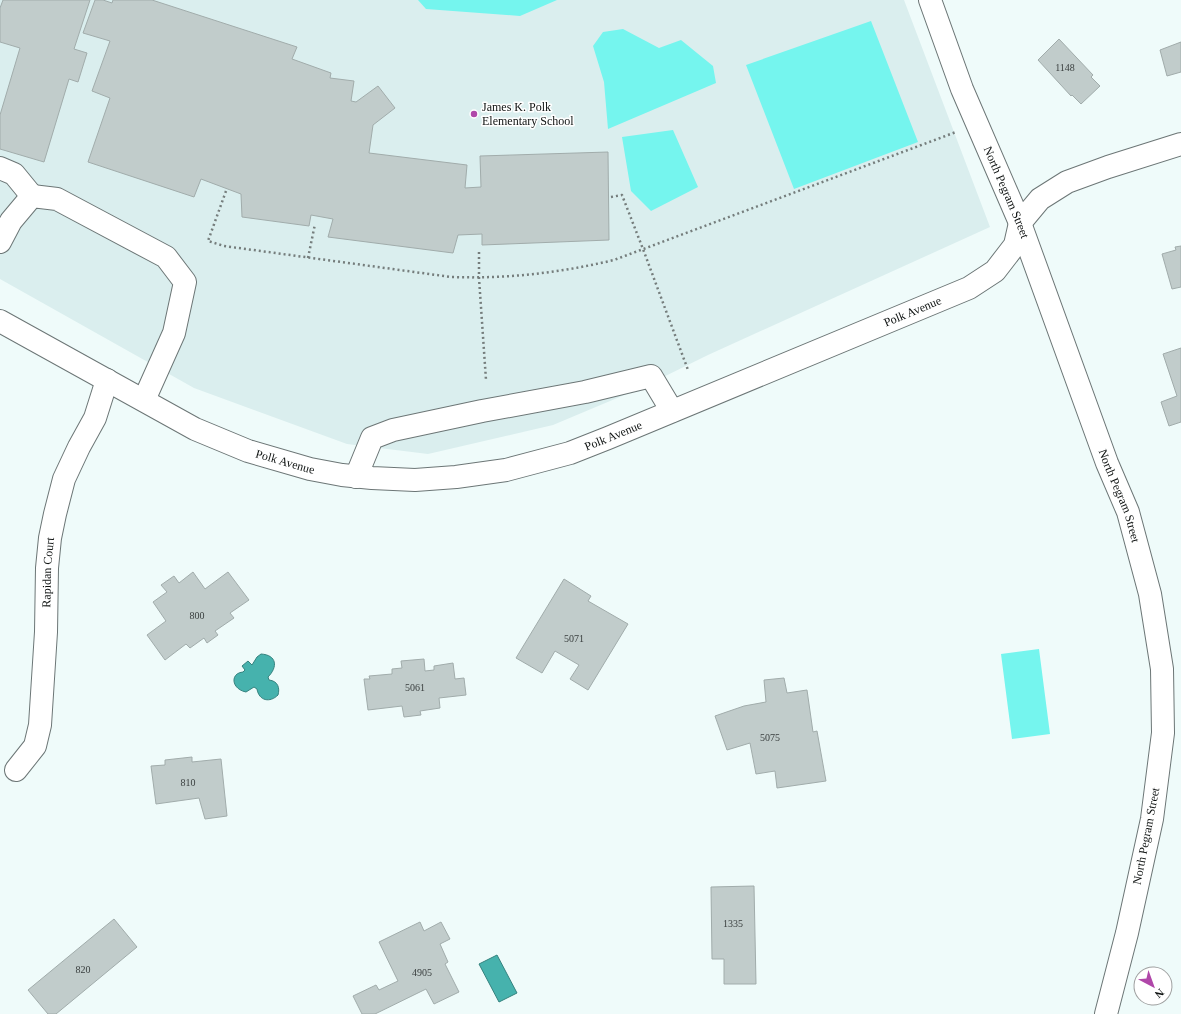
<svg xmlns="http://www.w3.org/2000/svg" width="1181" height="1014" font-family="'Times New Roman',serif">
<rect width="100%" height="100%" fill="#effbfa"/>
<!-- built -->
<path fill="#daeeee" d="M0,0h904l86,227 -282,128 -67,33 -88,37 -125,29 -81,-10 -153,-56 -194,-109z"/>
<!-- green -->
<path fill="#75f5ee" d="M418,0h139l-37,16 -94,-7z
M871,21l47,121 -124,47 -48,-124z
M623,29l36,19 22,-8 32,26 3,17 -108,46 -4,-47 -11,-36 10,-14z
M673,130l25,57 -47,24 -20,-20 -9,-54z
M1039,649l11,85 -38,5 -11,-85z"/>
<!-- water -->
<path fill="#46b2ad" stroke="#35827e" d="M261,654c16,1 17,13 7,23l1,3c9,1 11,8 9,15 -8,8 -19,6 -21,-6l-3,-2 -8,5c-15,-3 -16,-19 -3,-20l2,-2 -3,-4 6,-5 4,4 5,-8z
M497,955l20,38 -18,9 -20,-38z"/>
<!-- building -->
<path fill="#c1cccb" stroke="#a1acab" d="M3,0h87l-16,49 13,4 -9,29 -9,-3 -25,83 -44,-13v-34l20,-67 -20,-6v-34z
M95,0h8l9,3 1,-3h39l145,47 -5,12 39,14 -1,5 24,3 -3,20 5,1 22,-16 17,22 -22,17 -4,28 98,12 -2,23 16,-1 -1,-31 128,-4 1,88 -127,5v-11l-24,1 -5,18 -125,-16 5,-18 -22,-4 -2,11 -67,-9 -1,-23 -40,-15 -7,18 -106,-35 22,-64 -18,-7 18,-50 -27,-8z
M1059,39l34,36 -2,2 9,9 -19,18 -9,-9 -1,1 -33,-36z
M1181,42v30l-14,4 -7,-26z
M1181,246v41l-9,2 -10,-35 14,-4 -1,-3z
M1181,348v74l-12,4 -8,-24 16,-6 -14,-42z
M193,572l12,17 23,-17 21,28 -19,13 4,5 -19,13 3,4 -11,8 -3,-5 -14,10 -4,-4 -21,16 -18,-25 19,-14 -13,-19 14,-10 -6,-7 13,-9 5,7z
M564,579l27,17 -3,5 40,23 -40,66 -18,-11 9,-14 -24,-14 -13,22 -26,-15z
M424,659l1,12 9,-1v-4l19,-3 2,16 9,-1 2,17 -27,3 1,10 -20,3 1,4 -17,2 -2,-11 -34,4 -4,-31h6l-1,-3 23,-2v-5l10,-1 -1,-7z
M784,678l3,15 20,-3 6,42 4,-1 9,50 -49,7 -2,-17 -19,3 -6,-31 -23,7 -12,-34 29,-10 22,-4 -2,-22z
M192,757v5l29,-3 6,57 -22,3 -6,-21 -43,6 -5,-38 14,-1v-5z
M754,886l2,98h-32v-25h-12l-1,-72z
M114,919l23,28 -81,67h-8l-20,-24z
M420,922l4,9 17,-9 9,17 -10,5 8,18 -3,2 14,28 -25,12 -8,-15 -51,25h-13l-9,-18 23,-11 3,5 19,-9 -19,-39z"/>
<g fill="none" stroke-linecap="round" stroke-linejoin="round">
<defs>
<g id="minor">
<path id="s1" d="M930,0l32,89 58,134 87,240 21,49 22,82 12,75 1,64 -11,86 -25,114 -21,81"/>
<path d="M0,168l14,6 18,22"/>
<path d="M0,242l11,-21 21,-25 25,3 109,58 19,25 -11,51 -30,67"/>
<path id="s2" d="M0,321l195,108 53,22 62,18 32,6 30,3 43,2 41,-3 50,-7 64,-17 38,-15 361,-150 26,-17 20,-26 5,-22 20,-24 27,-17 41,-15 73,-23"/>
<path d="M356,477l16,-39 21,-8 89,-19 103,-19 66,-16 21,35"/>
<path id="s3" d="M16,770l19,-24 5,-21 6,-93 1,-64 3,-30 5,-24 9,-35 15,-32 16,-29 12,-38"/>
</g>
</defs>
<!-- minor casing -->
<use href="#minor" stroke="#6c7676" stroke-width="24"/>
<!-- path -->
<path stroke="#757d7c" stroke-width="2.5" stroke-dasharray="2 3" stroke-linecap="butt" d="M226,191l-18,50 16,5 227,31c56,2 108,-4 163,-17l342,-128
M611,197l11,-2 21,54 45,121
M479,252v26l7,102
M308,258l7,-34"/>
<!-- minor -->
<use href="#minor" stroke="#fff" stroke-width="22"/>
</g>
<!-- markers -->
<circle fill="#b047a9" stroke="#fff" stroke-width="1.5" cx="474" cy="114" r="4"/>
<g text-anchor="middle" dominant-baseline="central" stroke-width="3" stroke-linejoin="round" paint-order="stroke">
<!-- number labels -->
<g font-size="10" fill="#3b4040">
<text x="1065" y="67">1148</text>
<text x="197" y="615">800</text>
<text x="574" y="638">5071</text>
<text x="415" y="687">5061</text>
<text x="770" y="737">5075</text>
<text x="188" y="782">810</text>
<text x="733" y="923">1335</text>
<text x="83" y="969">820</text>
<text x="422" y="972">4905</text>
</g>
<!-- poi labels -->
<g font-size="12" fill="#0e1211" stroke="#fff" text-anchor="start">
<text x="482" y="107">James K. Polk<tspan x="482" dy="14">Elementary School</tspan></text>
</g>
<!-- street labels -->
<g font-size="12" fill="#0e1211" stroke="#fff">
<text stroke="none"><textPath href="#s1" startOffset="207">North Pegram Street</textPath></text>
<text stroke="none"><textPath href="#s2" startOffset="979">Polk Avenue</textPath></text>
<text stroke="none"><textPath href="#s2" startOffset="655">Polk Avenue</textPath></text>
<text stroke="none"><textPath href="#s2" startOffset="319">Polk Avenue</textPath></text>
<text stroke="none"><textPath href="#s1" startOffset="531">North Pegram Street</textPath></text>
<text stroke="none"><textPath href="#s3" startOffset="205">Rapidan Court</textPath></text>
<text transform="translate(1146 836) rotate(-79)">North Pegram Street</text>
</g>
</g>
<!-- north arrow -->
<g transform="translate(1153 986) rotate(139)"><circle r="19" fill="#ffffff" stroke="#9fa0a0"/>
<path d="M0-3L7 15L0 10L-7 15Z" fill="#b047a9"/>
<text y="-6" font-size="11" font-weight="bold" text-anchor="middle" fill="#0e1211">N</text>
</g>
</svg>
